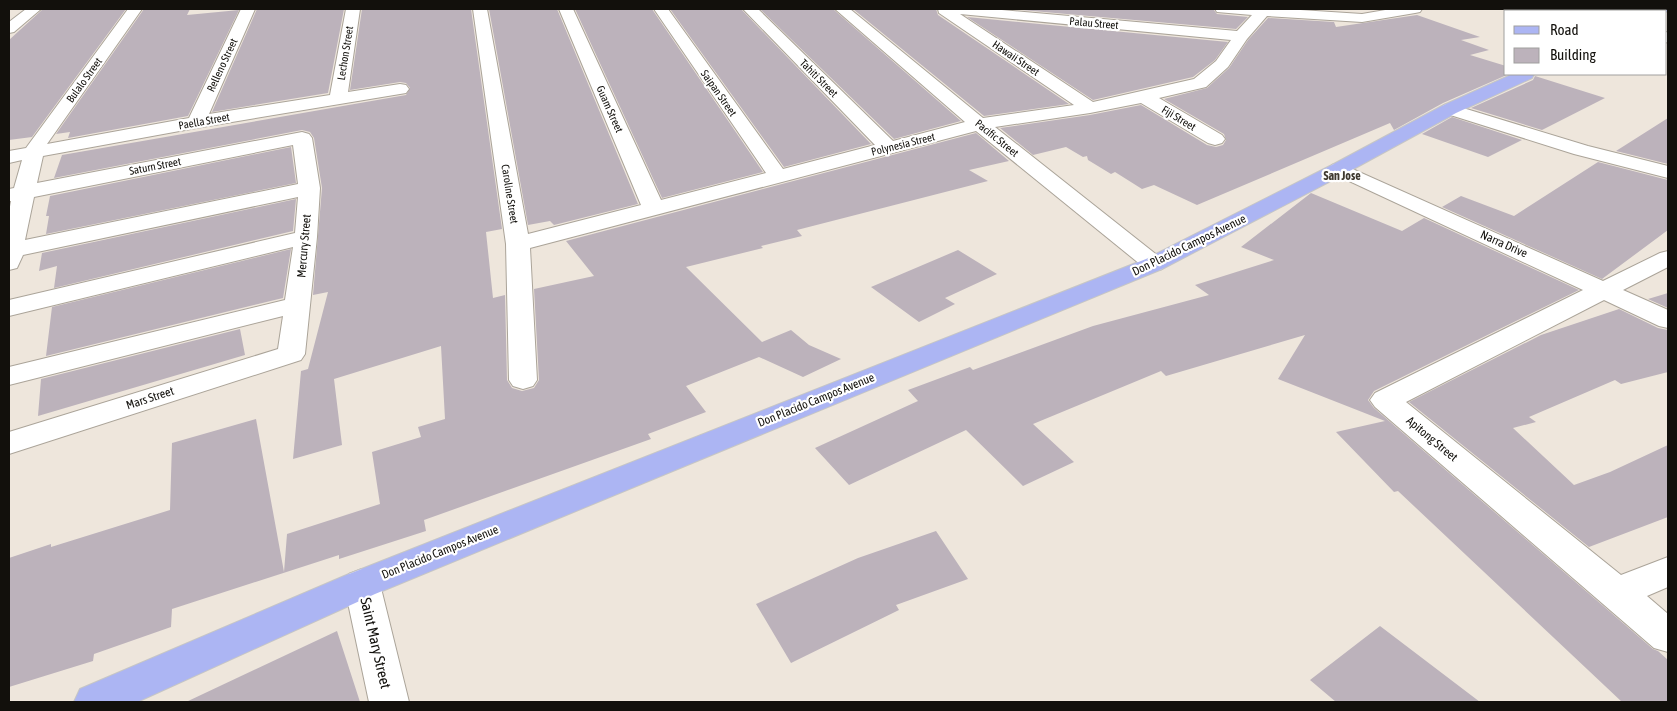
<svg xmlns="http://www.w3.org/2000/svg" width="1677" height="711" font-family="'Asap Condensed',sans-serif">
<rect width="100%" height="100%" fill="#eee6dc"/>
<!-- building -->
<path fill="#bcb2bb" d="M43,9h83l-94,128 -23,3v-100z
M144,9h46l-3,6 52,-5 -51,106 -120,22 2,-6 -14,2z
M257,9h87l-16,84 -116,19z
M362,9h109l31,220 -16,3 7,66 12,-3 2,85 5,8 10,3 12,-3 5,-8 -5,-91 60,-13 -28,-35 410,-108 33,28 -40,9 19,11 -191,49 5,6 -41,10 2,2 -77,19 76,75 29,-12 18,15 32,14 -38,18 -44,-20 -73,29 20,26 -58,22 3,5 -227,81 2,11 -87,28v-4l-167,54 -1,18 -77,27 -1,7 -84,26v-129l42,-14v3l119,-37 2,-67 84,-24 28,153 3,-38 93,-30 -8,-52 49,-15 -3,-10 27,-8 -4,-73 -107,33 8,66 -49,14 8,-88 7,-2 20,-77 -15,3 9,-107 -8,-50 -4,-6 -8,-2 -248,48 8,-23 344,-60 4,-7 -4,-5 -6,-1 -50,8z
M489,9h68l81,195 -84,21 -4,-4 -22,4z
M575,9h77l111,163 -101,26z
M670,9h71l130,135 -87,23z
M760,9h73l128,112 -67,18z
M853,9h83l2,6 131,89 -85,12z
M1009,9h204l4,5 31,3 -12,12z
M1417,15l63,22 -19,3 28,10 -19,5 36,11v8h3l-66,29 -49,27 -4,-7 -193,82 -43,-20 -12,4 -27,-17 -4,2 -23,-14 -1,-4 -4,1 -17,-10 -33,8 -33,-27 90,-13 51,-10 66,40 9,2 7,-2 3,-5 -2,-6 -60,-35 43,-11 22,-20 19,-28 20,-22 66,4 2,5z
M967,17l261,25 -13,18 -22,17 -100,23z
M1535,76l70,22 -63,32 -71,-22 62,-28z
M1452,117l70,23 -34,17 -66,-23z
M1668,118v46l-52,-13z
M291,147l5,36 -250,51 3,-18h-3l4,-20z
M1598,162l70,18v50l-66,49 -160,-72 19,-11 53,20z
M1311,193l91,38 22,-13 155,72 -205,101 -6,9 6,8 279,241 5,2 10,9v42h-46l-224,-211 -4,1 -58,-60 49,-11 -107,-42 27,-44 -139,41 -5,-5 -128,53 41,38 -51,24 -57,-56 -117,55 -34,-37 103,-47 -10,-11 62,-23 3,3 120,-44 116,-31 -14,-10 79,-25 -33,-13z
M296,199l-3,32 -239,57 3,-22 -18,5 3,-18z
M291,249l-8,49 -237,58 6,-49z
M958,250l39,24 -52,24 10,6 -36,18 -48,-35z
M1668,293v15l-20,-9z
M1619,309l39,19 10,2v42l-47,12 -6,-4 -86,37 7,5 -23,6 61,57 36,-13 58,-27v72l-79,30 -180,-145 132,-67z
M240,329l5,26 -207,61 3,-37z
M936,531l32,48 -72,26 3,5 -108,53 -35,-59 102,-46z
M1380,626l100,76h-144l-26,-22z
M337,631l23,71h-174z"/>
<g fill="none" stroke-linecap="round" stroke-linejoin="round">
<defs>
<path id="minor" d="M26,9h15l-27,23 -5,1v-11z
M128,9h14l-95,135 142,-26 52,-109h14l-46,105 121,-19 16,-86h14l-12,83 52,-8 6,1 3,4 -3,4 -210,35 -153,28 -6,27 265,-51 7,2 3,4 8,50 -3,49 -12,117 -4,6 -292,94v-22l269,-83 5,-33 -274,69v-18l276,-67 8,-53 -284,69v-16l286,-67 3,-36 -275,58 -6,13 -8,2v-58l2,-11h-2v-12l5,-1 8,-28 -13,3v-12l17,-3zM293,145l5,39 -273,56 9,-43z
M473,9h14l41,225 113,-29 -82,-196h14l88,191 105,-27 -112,-164h14l115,160 92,-24 -132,-136h15l135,132 72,-19 -130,-113h15l133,109 91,-13 -135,-92 -1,-4h53l246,22 15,-16 -35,-3 -2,-3h70l77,5 29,-5h31l-2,3 -5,1 -53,9 -95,-6 -20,23 -19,28 -22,20 -47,11 63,37 3,4 -3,4 -7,2 -7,-2 -67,-40 -51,10 -95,14 167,132 4,5 -4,5 -8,2 -8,-2 -170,-138 -446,117 7,132 -4,6 -10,3 -10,-3 -4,-6 -3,-136zM960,14l271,26 -15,21 -22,18 -101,23z
M1666,32l2,1v10l-2,-1z
M1450,104l138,42 80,20v12l-94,-24 -130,-41 -3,-4 3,-4z
M1339,163l264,118 57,-28 8,-2v16l-45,23 45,20v18l-9,-2 -55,-26 -198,102 215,173 47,-18v30l-21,9 21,18v38l-14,-4 -279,-241 -5,-7 5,-7 208,-103 -251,-117 -3,-4 3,-4z
M362,569l13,5 5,10 29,118h-40l-25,-118 5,-10z"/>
<path id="major" d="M1651,9h17v1l-2,2 -16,-1z
M1513,74h21l-2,4 -76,35 -110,60 -184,96 -787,325 -238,108h-63l6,-13 269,-115 797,-315 186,-94 112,-60z"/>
</defs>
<!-- minor casing -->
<use href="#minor" stroke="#aba499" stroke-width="2"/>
<!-- major casing -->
<use href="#major" stroke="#c6c6c5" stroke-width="2"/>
<!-- minor -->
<use href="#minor" fill="#fff" fill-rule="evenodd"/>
<!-- major -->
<use href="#major" fill="#acb5f3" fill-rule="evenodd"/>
</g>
<g text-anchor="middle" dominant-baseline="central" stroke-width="4.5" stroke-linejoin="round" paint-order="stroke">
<!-- far-street labels -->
<g font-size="11" fill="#12100c" stroke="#fff">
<text transform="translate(1094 23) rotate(5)">Palau Street</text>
<text transform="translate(345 53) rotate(-81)">Lechon Street</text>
<text transform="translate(1016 58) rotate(34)">Hawaii Street</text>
<text transform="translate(222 65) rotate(-65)">Relleno Street</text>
<text transform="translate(819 78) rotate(45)">Tahiti Street</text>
<text transform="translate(84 80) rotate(-54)">Bulalo Street</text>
<text transform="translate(719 93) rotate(55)">Saipan Street</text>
<text transform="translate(610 109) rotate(66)">Guam Street</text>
<text transform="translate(1179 118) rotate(31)">Fiji Street</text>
<text transform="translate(204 121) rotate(-10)">Paella Street</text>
<text transform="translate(997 138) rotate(39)">Pacific Street</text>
<text transform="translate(903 144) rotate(-14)">Polynesia Street</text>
<text transform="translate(155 166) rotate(-11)">Saturn Street</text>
<text transform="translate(510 194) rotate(81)">Caroline Street</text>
</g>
<!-- far-quarter labels -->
<g font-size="12" font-weight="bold" fill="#3f3930" stroke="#fff">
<text x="1342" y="176">San Jose</text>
</g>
<!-- street labels -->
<g font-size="12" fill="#12100c" stroke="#fff">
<text transform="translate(1504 244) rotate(24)">Narra Drive</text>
<text transform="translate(1189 245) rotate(-26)">Don Placido Campos Avenue</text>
<text transform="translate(304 246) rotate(-85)">Mercury Street</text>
<text transform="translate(150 398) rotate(-18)">Mars Street</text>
<text transform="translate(816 400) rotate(-22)">Don Placido Campos Avenue</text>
<text transform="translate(1432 439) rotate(40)">Apitong Street</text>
<text transform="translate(440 552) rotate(-22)">Don Placido Campos Avenue</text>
</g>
<!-- near-street labels -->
<g font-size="15" fill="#12100c" stroke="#fff">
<text transform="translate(376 643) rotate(77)">Saint Mary Street</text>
</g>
</g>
<!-- border -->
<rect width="1677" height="711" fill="none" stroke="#12100c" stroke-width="20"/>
<!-- legend -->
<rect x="1504" y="10" width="162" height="65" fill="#ffffff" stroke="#a09f9e"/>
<rect x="1514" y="26" width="25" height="8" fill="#acb5f3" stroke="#a09f9e"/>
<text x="1550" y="35" font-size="15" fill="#12100c">Road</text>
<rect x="1514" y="48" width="25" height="15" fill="#bcb2bb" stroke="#a09f9e"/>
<text x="1550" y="60" font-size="15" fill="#12100c">Building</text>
</svg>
